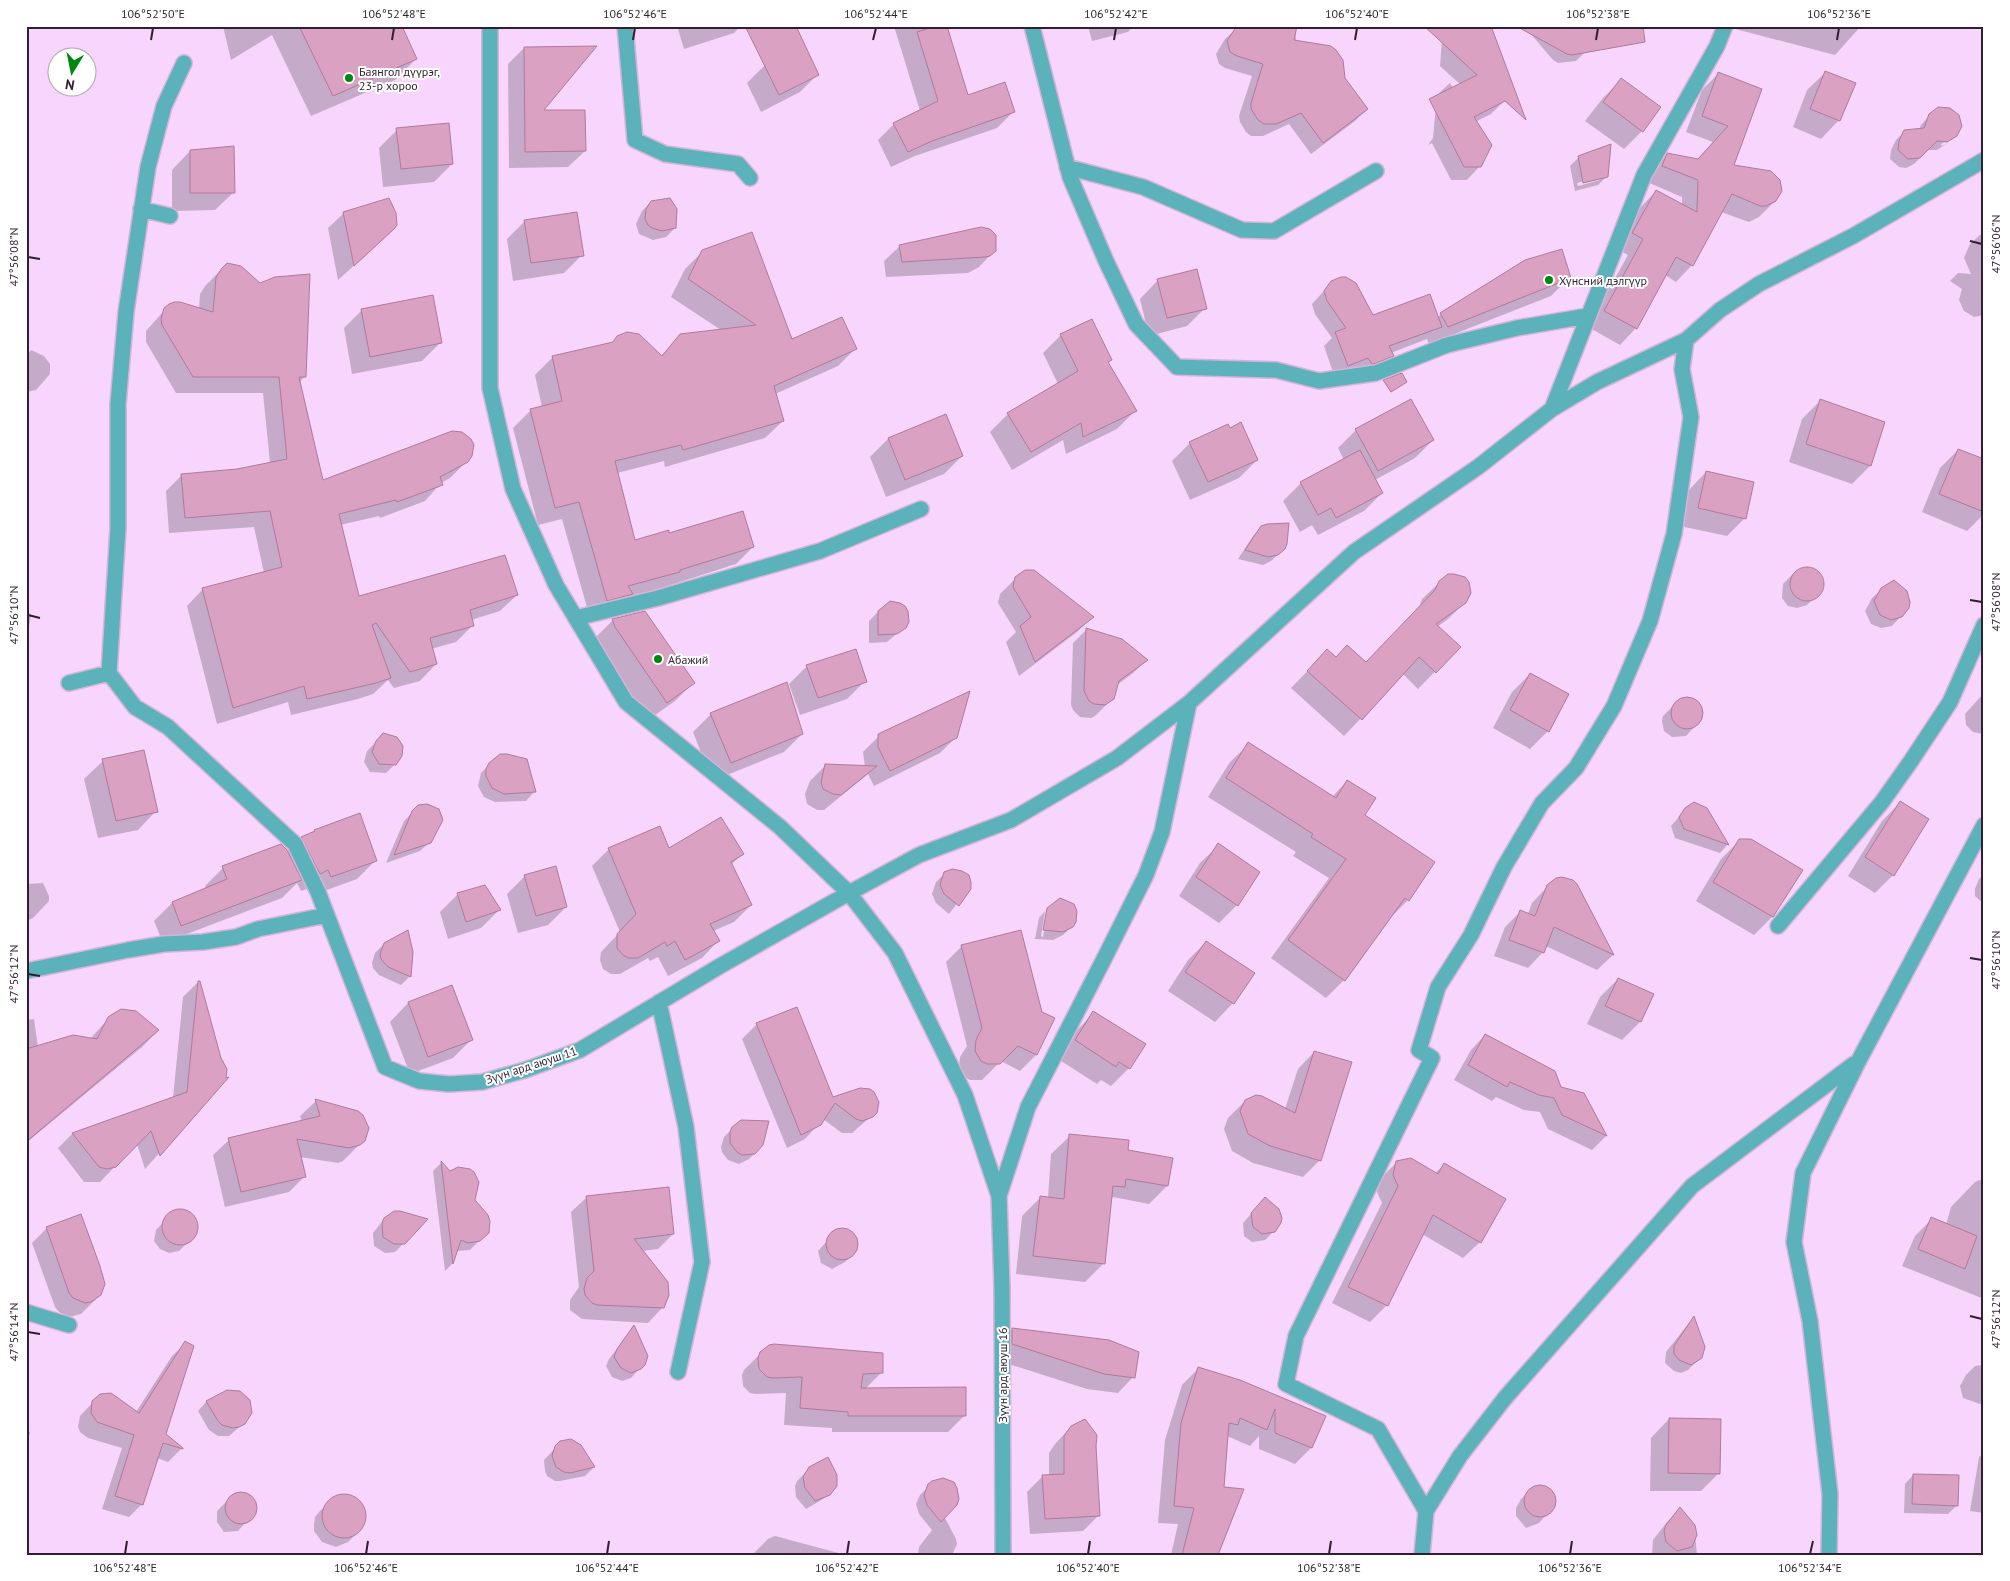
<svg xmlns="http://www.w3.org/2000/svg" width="2010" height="1581" font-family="'PT Sans',sans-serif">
<rect width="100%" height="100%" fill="#f8d5fc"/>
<!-- shadow -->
<path fill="#0003" fill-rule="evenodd" d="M223,26h177l16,33 -21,21 -84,36 -39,-81 -41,25z
M677,26h64l-7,7 -50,16z
M894,26h51l22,70 46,16 -16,16 -82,28 -24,11 -13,-27 16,-16 26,-13z
M1088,26h45l-5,6 -36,9z
M1295,26l1,15 48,38 23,30 -12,12 -44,33 -22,-30 -26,12h-12l-5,-4 -6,-10 -1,-6 13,-40 -27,-8 -6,-4 -3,-10 9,-15 13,-12z
M1443,26l62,74 -14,14 -16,8 5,44 -13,14h-16l-19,-37 -4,2 5,-7 4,-43 13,-12 3,5 8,-3 -21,-19z
M1524,26l61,26 -9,9 -18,2 -5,-3z
M1724,26h137l-26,29z
M524,48l18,63 43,40 -17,16 -59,1 -1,-104z
M765,65l53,9 -18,18 -39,20 -14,-29z
M1826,72l13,48 -18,19 -28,-12 14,-37z
M1718,74l43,16 -28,76 42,35 -16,16 -10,5 -28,-10 -29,53 -16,17 -11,-7 -29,53 -16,17 -32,-18 40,-72 -11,-6 23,-41 16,-17 26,14v-8l-35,-15 4,-11 17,-17 29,6 16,-18 -27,-10 16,-42z
M1621,80l38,27 -17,24 -18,18 -39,-28 18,-23z
M1930,115l26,21 -5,4v-2l-10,6 1,2 7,-4 -12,8h-9l-14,14 -8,4 -7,-1 -9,-8 1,-9 5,-10 9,-9 14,-1 2,-5z
M397,130l55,34 -18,18 -51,5 -4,-39z
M190,151l44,41 -19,18 -43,1v-41z
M1579,157l28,19 -9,9 -23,6 -5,-25zM1600,177v3l-22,6 -1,-3z
M651,202l24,26 -9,9 -13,3 -14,-6 -3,-10 6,-13z
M344,213l33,32 -39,35 -10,-52z
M525,221l57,34 -18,18 -51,8 -6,-42z
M995,235v15l-16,17 -11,6 -82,4 -2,-16 16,-15z
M1980,235h4v80l-10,2 -10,-6 -5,-11 3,-11 -12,-8 8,-8 13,1 -7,-16 6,-14z
M703,251l88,90 64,8 -17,17 -63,28 8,27 -18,17 -100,29 -1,-6 -47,12 17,68 119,6 -17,17 -109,35 -37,19 -28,-99 -24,6 -25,-97 18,-18 11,-3 -7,-32 18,-18 58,-13 7,-7 43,19 20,-21 40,-5 -50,-33 14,-28z
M222,269l83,107 -6,7 23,98 140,-48 4,2 7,10 -6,16 -17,17 -9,5 -16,18 -45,17 -1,-2 -39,9 18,73 159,-3 -17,16 -29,9 2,5 -17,17 -25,7 5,15 -16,17 -26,7 -6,-8 -15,14 -15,5 -67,16 -3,-13 -71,22 -30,-118 16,-17 61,-16 -10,-46 -85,6 -3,-42 16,-16 55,-5 33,-7 -7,-70h-87l-30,-51v-11l23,-26 30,4 1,-15 5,-8z
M1569,278l-18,18 -122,48 -2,-5 -36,14 1,3 -12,12 -45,10 -11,-32 8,-8 -17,-24 -3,-10 20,-22 40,34 65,2 4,-4z
M1158,280l47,28 -18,18 -38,10 -9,-37z
M362,310l78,33 -18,18 -70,13 -8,-46z
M1061,335l49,25 -3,3 28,48 -18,18 -51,25 -3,-14 -51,30 -22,-38 18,-18 50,-30 -15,-31z
M31,350l13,6 6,8v10l-14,16 -10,2v-36z
M1820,401l63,22 -13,43 -18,18 -63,-22 13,-43z
M945,416l17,40 -18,18 -58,23 -16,-40 18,-18z
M1356,430l77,10 -18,18 -40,22 7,13 -18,18 -46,24 -6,-10 -12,7 -17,-31 18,-18 43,-23 -6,-12z
M1190,443l67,17 -18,18 -49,22 -18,-39z
M1958,450l26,11v53l-17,17 -45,-19 18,-44z
M1706,472l39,46 -18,18 -47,-10 8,-35z
M1262,527l19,25 -10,9 -8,4 -25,-6 15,-23z
M1809,568l9,5 5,11 -7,12 -9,9 -10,3 -9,-2 -6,-8 1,-14 9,-9 12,-6z
M1021,573l71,44 -15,15 -58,44 -13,-34 10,-10 -18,-29 2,-9z
M1440,582l25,20 -17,17 -11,8 22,20 -41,42 -15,-15 -59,62 -53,-48 36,-37 8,7 30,6 54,-56 3,-9z
M1882,589l19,27 -9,10 -11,2 -10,-4 -6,-13 7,-13z
M895,603l10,24 -18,15 -18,1v-22l16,-16z
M26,607l5,8 -2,11 -3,3z
M613,620l80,63 -18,18 -27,19 -51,-74 -2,-8z
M1086,630l61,30 -14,13 -16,12 -8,17 -14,14 -4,2 -11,-1 -7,-7 -2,-5 2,-62z
M807,666l58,15 -18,18 -47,16 -11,-31z
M1530,674l18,57 -18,18 -37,-21 19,-36z
M1983,694h1l-1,40 -10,-2 -7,-7 -1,-11z
M1684,698l10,1 6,7 2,10 -7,10 -9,10 -14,1 -8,-6 -2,-10 1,-5 7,-7 9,-10z
M711,714l91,20 -18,18 -72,29 -19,-49z
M384,734l11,30 -9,9 -16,-1 -6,-10 3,-11z
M879,736l77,1 -16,16 -66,33 -6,-12 -44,36h-7l-10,-6 -2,-10 5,-13 16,-16 39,2 -2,-15z
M1249,744l83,53 15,-16 16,35 45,84 -18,18 -46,62 -18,18 -55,-40 58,-80 -36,-22 3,-4 -88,-55 22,-35z
M103,761l53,50 -18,19 -40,8 -14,-59z
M490,764l44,28 -8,9 -31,1 -11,-5 -6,-11 3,-13z
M1900,803l-7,72 -18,18 -27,-17 34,-55z
M418,807l12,35 -10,9 -34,12 18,-42z
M1686,809l42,35 -8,9 -45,-15 -4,-12z
M359,815l16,46 -18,18 -44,16 -3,-7 -9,3 -4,-8 -15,15 -119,45 -9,-22 18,-18 34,-14 -1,-3 18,-18 64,-16 15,-14 13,-7z
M1740,840l61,30 -29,47 -18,18 -58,-34 25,-42z
M1219,845l18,60 -18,18 -40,-27 21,-33z
M609,849l133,5 -11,11 20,40 -17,17 -21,9 5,10 -16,17 -34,18 -10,-19 -8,4 -2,-3 -28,16h-9l-8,-5 -3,-9 1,-8 19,-20 -28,-66z
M945,873l24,15 -20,26 -13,-11 -4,-9 4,-12z
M1984,874v30l-9,-8v-7l4,-10z
M525,876l41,31 -18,18 -30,8 -11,-39z
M43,883l6,13v5l-16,17 -7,3v-37z
M1576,885l37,70 -16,15 -51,-24 -3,6 -15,16 -34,-12 11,-29 16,-16 7,3 4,-11 16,-17z
M458,894l41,16 -18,18 -33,11 -8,-27z
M1048,910l28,2 1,5 -5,9 -9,9 -10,5 -18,-1 4,-21 6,-7 -4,25 2,1z
M1206,942l27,61 -18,19 -47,-31 20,-31z
M384,944l26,32 -9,9 -22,-10 -6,-7 -1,-5 3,-10z
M962,946l74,109 -16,16 -19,-10 -19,19h-12l-5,-3 -6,-9 1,-11 7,-11 -21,-84z
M1618,979l35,16 -13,27 -18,18 -35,-16 13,-27z
M198,982l27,97 -80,90 -8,-25 -37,38h-16l-26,-34 14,-14 101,-36 10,-101z
M452,987l20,52 -19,19 -43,16 -20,-52 18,-19z
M1094,1013l35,55 -18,18 -10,-6 -4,4 -39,-25 18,-28z
M109,1018l49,13 -16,16 -116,96v-123l8,-1 4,28 52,-8z
M757,1024l75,74 44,14 -24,21h-10l-19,-14 -18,20 -18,9 -45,-109z
M1485,1035l75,53 23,6 23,42 -14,14 -44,-21 -8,-17 -16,-2 -28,-13 -4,4 -38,-21 17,-30z
M1314,1052l36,11 -31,98 -16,16 -50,-14 -21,-12 -8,-22 4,-11 17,-17 40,8 13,-40z
M316,1101l41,11 9,10 1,12 -8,11 -16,16 -5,2 -38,-6 5,19 -16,16 -64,15 -12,-52 16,-15 73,-18 -2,-6z
M733,1128l26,21 -10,10 -10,5 -11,-4 -6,-8 -1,-5 3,-10z
M1070,1136l57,15 40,35 -18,18 -36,-7 -3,3 -6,63 -19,19 -69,-8 6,-58 18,-18h8l3,-44z
M1397,1162l38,11 9,-8 36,77 -17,16 -41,-24 -35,71 -17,17 -38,-19 50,-100 -5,-11 3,-13z
M441,1163l33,37 14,32 -18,18 -13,1 -5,13 -7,7 -12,-100z
M1980,1180h4v119l-82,-33 13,-30 17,-17 14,6 5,-18 24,-25z
M586,1198l87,36 -15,15 -17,2 22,56 -15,16 -66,-4 -12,-9v-10l9,-13 -8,-75z
M1265,1198l9,33 -9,9 -13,2 -8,-6 -1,-13z
M184,1211l6,2 6,7v14l-17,17 -10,2 -9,-4 -6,-8 2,-11 17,-18z
M80,1215l20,80 -19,19 -12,3 -10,-5 -4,-5 -23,-64 14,-14z
M385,1218l19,25 -9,9 -10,1 -11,-7 -1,-13z
M837,1230h7l8,5 4,5 -2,13 -9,9 -13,7 -11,-6 -3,-12z
M1693,1318l4,43 -9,9 -7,3 -7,-2 -9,-8 1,-11z
M633,1328l7,40 -9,10 -9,3 -10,-4 -6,-11 3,-7z
M1012,1329l97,12 24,36 -15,16 -31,-4 -91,-29v-16z
M186,1343l-21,91 17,14 -14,14 -11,-4 -15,46 -13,13 -27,-8 20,-61 -34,-10 -8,-6 -2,-5 2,-11 17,-18 9,-4 10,2 20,16 36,-56z
M761,1353l121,19 -17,17 100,26 -17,17h-116v-4l-48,-3 2,-32 -31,1 -5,-1 -7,-7 -1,-11 2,-5z
M1984,1365v39l-1,1 -20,-7 -3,-12 6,-11 9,-9z
M1198,1369l126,47 -13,32 -16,16 -36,-15v-13l-9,10 -23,-10 -10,119h-46l7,-31 -20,-1 7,-83 17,-55z
M227,1392l17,31 -15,13h-11l-9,-6 -11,-19 8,-9z
M1669,1419l50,54 -18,18h-51l1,-53z
M1071,1427l28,88 -16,16 -53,3 -3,-42 16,-16h6v-23l6,-9z
M26,1431l4,1 -4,16z
M561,1442l33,25 -9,9 -25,5h-5l-8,-5 -2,-5 -1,-11z
M1984,1453v60l-14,-2 9,-54z
M810,1468l23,22 -10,9 -17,10 -10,-12 -1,-11 2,-5z
M1913,1475l44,30 -9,9 -44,-1 1,-29z
M933,1482l11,34 12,23 1,5 -5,11h-34l1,-8 13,-17 -13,-16 -3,-10 4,-9z
M1540,1486l5,1 10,7 -1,12 -15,17 -13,5 -10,-12v-8l5,-9 9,-9z
M239,1492l10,3 6,5v12l-17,19 -14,1 -7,-10v-11l17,-17z
M342,1495l13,3 6,5 4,12 -3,13 -14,14 -12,5 -14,-5 -8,-11v-7l1,-7 5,-6 15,-14z
M1680,1509l14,16 3,30h-45l1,-15 14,-18z
M775,1536l71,19h-94l16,-16z"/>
<!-- building -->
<path fill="#daa1c2" stroke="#b07a9a" d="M299,26h103l15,33 -84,37z
M745,26h51l23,49 -40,20z
M936,26h11l21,69 37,-13 10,30 -83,29 -24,11 -15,-29 45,-22 -21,-69z
M1253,26h44l-3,14 37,6 5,4 7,10 2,18 23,31 -45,34 -22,-30 -25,11h-12l-6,-4 -7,-11v-6l12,-39 -26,-8 -7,-4 -3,-11 9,-14z
M1424,26h67l35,94 -21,-19 -31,16 18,28 -11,22h-17l-35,-68 48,-24z
M1516,26h127l2,16 -73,13 -5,-1z
M597,46l-53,64h41l1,41 -61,1 -1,-105z
M1825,71l31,12 -16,38 -30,-12z
M1718,72l44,17 -28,76 37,6 9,9 2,11 -6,10 -10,5h-6l-28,-12 -39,72 -17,-9 -39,72 -33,-18 39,-72 -11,-6 24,-43 41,22 1,-32 -36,-14 5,-13 31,6 30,-33 -26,-10z
M1621,78l40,29 -18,25 -40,-30z
M1938,107l12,1 9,7 3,11 -5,10 -10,6 -10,-1 -17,17 -12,1 -10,-9 1,-9 5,-11 20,-2 5,-14z
M449,123l4,41 -52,5 -5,-41z
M1611,144l-3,33 -25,6 -5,-27z
M234,146l1,47h-45v-43z
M389,198l7,15 1,12 -3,4 -40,37 -11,-54z
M670,198l7,11 -1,19 -14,3 -10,-3 -4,-3 -3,-6 1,-10 5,-8z
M577,212l7,44 -53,7 -7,-43z
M981,227l9,2 6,6v16l-6,5 -5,1 -83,5 -3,-17z
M752,232l40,107 50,-22 15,32 -83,37 10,35 -101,29 -2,-5 -66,16 20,79 34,-10v3l74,-22 11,36 -74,23v2l-52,14 5,8 -26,7 -28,-99 -24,6 -25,-99 32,-8 -10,-45 61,-14 4,-6 10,-4 12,2 23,22 18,-22 76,-9 -68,-46 14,-29z
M1562,249l9,29 -123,49 -8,-14 85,-53z
M227,263l14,3 19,17 15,-6 35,-3 -4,103h-7l24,103 129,-49 10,1 9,7 3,6 -2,11 -4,6 -28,15 3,8 -46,17 -1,-2 -57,14 20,82 146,-41 13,40 -48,15 4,16 -44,12 7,26 -27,8 -34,-49 -4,2 19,53 -15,5 -69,16 -3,-13 -71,22 -31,-120 80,-21 -12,-56 -85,7 -4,-44 56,-5 50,-10 -8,-82h-86l-31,-52 -1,-6 3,-11 5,-4 5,-2h6l33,10 3,-35 6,-9z
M1197,269l10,40 -40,9 -10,-39z
M1341,277h5l10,6 17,32 57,-21 12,33 -53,19 5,10 -20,8h-2l-4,-6 -20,8 -13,-34 11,-4 -19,-27 -3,-10 7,-10z
M433,295l9,48 -72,14 -9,-48z
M1092,319l20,41 -4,2 29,49 -54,26 -2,-14 -50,29 -24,-39 71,-42 -18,-37z
M1402,373l5,9 -16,10 -8,-12z
M1411,399l23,41 -56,31 -23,-42z
M1820,399l65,23 -14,44 -65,-22z
M946,414l17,42 -58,24 -17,-42z
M1241,422l17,38 -50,22 -19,-40 39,-18 2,4z
M1958,449l26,10v53l-45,-18z
M1360,450l23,43 -47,25 -5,-10 -13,7 -18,-33z
M1706,471l48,11 -8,37 -48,-11z
M1289,523l-2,21 -2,5 -7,6 -10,2 -23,-7 16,-24 6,-2z
M1790 584a17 17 0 1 1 34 0a17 17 0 1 1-34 0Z
M1025,570h9l60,47 -59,45 -15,-36 11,-9 -18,-30 2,-10z
M1448,574h6l11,3 4,5 2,11 -5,10 -30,21 25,23 -25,26 -17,-16 -57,63 -55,-49 20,-22 9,8 11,-12 19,17 69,-72 4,-9z
M1894,580l13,11 3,11 -1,6 -7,9 -11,3 -11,-5 -6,-14 7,-13z
M890,601l10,2 5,3 3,5 1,11 -3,6 -9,6 -19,1v-24z
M645,611l50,72 -28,20 -52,-76 -3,-8z
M1086,628l36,11 26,21 -29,21 -5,18 -9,6 -11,-1 -5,-3 -5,-10z
M856,649l11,33 -49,16 -12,-33z
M1530,673l39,21 -20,38 -39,-22z
M787,682l16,52 -72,29 -21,-50z
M970,691l-13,47 -67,33 -12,-24v-13z
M1671 713a16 16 0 1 1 32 0a16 16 0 1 1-32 0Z
M383,733l14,4 6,9 -1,10 -6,9 -17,-1 -7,-12 4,-11z
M1248,742l88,56 11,-18 29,18 -11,17 70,47 -26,39 -4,-3 -60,83 -57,-41 58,-81 -35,-22 2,-3 -87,-56z
M144,750l14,62 -42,9 -14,-62z
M500,754h7l20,5 9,33 -32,2 -12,-6 -6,-12v-7l3,-6z
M825,764l52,2 -36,29 -8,-1 -10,-5 -2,-7z
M1900,801l29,18 -35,57 -29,-19z
M1694,802l13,6 22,37 -45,-16 -5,-12 6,-9z
M427,804l12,5 4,11 -12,23 -37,12 18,-44 6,-6z
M360,813l17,48 -46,16 -3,-7 -8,4 -19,-37 14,-6 -1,-1z
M721,817l23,37 -13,8 21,43 -42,19 10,17 -35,19 -10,-19 -8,5 -2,-4 -27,16h-10l-5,-3 -6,-7v-14l19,-20 -28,-66 52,-22 9,22z
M1739,839h12l52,31 -30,47 -60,-35z
M1218,843l42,29 -22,34 -42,-29z
M281,844l6,6 15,30 -121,46 -9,-24 55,-23 -5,-13z
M556,866l11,41 -31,9 -12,-41z
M952,869l10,2 7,4 2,7v7l-12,17 -15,-12 -4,-9 4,-13z
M1562,877l11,3 4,4 37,71 -60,-28 -10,26 -35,-13 11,-30 15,6 12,-31 9,-7z
M485,885l16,25 -35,12 -9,-29z
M1060,898l14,6 3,7 -1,11 -3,5 -10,5 -20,-2 4,-22z
M408,930l5,22 -2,25 -23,-10 -7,-8 -1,-5 4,-11z
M1021,930l21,82 13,6 -18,37 -19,-9 -18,18h-13l-6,-3 -6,-10 1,-11 6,-12 -21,-83z
M1206,941l49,32 -21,31 -49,-32z
M1618,978l36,16 -13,28 -36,-16z
M198,981h2l21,77 6,11 -1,9 3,-1 -69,79 -9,-25 -35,36 -9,2 -8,-2 -27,-34 115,-41z
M452,985l21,55 -45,17 -20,-55z
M797,1007l36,90 27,-9 10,1 4,3 5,10 -2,11 -4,4 -11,4 -6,-2 -21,-16 -14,22 -20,10 -45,-112z
M121,1009l15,2 23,19 -133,112v-93l47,-14 24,4 11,-22z
M1093,1011l53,33 -16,25 -11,-7 -3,5 -41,-27z
M1485,1034l70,37 6,16 23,6 23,43 -45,-21 -8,-17 -15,-3 -29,-13 -3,5 -39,-22z
M1314,1051l38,11 -31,99 -51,-15 -22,-12 -8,-23 5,-11 11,-5 6,1 33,17z
M315,1099l43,12 5,4 6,13 -4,13 -5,4 -11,3 -52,-9 9,38 -65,15 -13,-54 92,-22z
M741,1120l28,1 -6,24 -8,9 -13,1 -5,-3 -7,-9v-11l2,-5z
M1069,1134l60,6 -1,10 45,8 -5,28 -42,-7 -1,8 -12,-1 -8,78 -72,-8 7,-60 24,3z
M1411,1158l27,16 6,-11 62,36 -25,44 -48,-28 -45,91 -40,-19 50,-101 -5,-11 3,-14z
M441,1161l9,10 8,-4 12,2 4,3 5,10 -4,18 13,15 2,6 -1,12 -9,8 -12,2 -7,-3 -8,24z
M669,1187l5,47 -40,5 34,43 1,13 -5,13 -67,-3 -5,-2 -7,-8 -1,-6 3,-11 7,-7 -8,-75z
M1265,1197l14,12 3,9 -1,5 -6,9 -13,2 -9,-7 -2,-14z
M162 1227a18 18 0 1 1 36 0a18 18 0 1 1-36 0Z
M394,1211h6l28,8 -23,25h-11l-11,-7 -1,-14 2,-5z
M81,1214l19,52 5,18 -4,11 -10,7 -6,1 -12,-5 -4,-5 -23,-66z
M1931,1217l46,19 -12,33 -47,-20z
M826 1244a16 16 0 1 1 32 0a16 16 0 1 1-32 0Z
M1694,1316l11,31 -3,11 -11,7 -12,-5 -5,-6v-8z
M634,1325l14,31 -3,9 -4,4 -10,4 -10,-5 -7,-11 3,-8z
M1012,1328l97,12 30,12 -4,26 -31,-4 -92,-30z
M185,1341l9,5 -28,88 17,14v1l-20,-6 -20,62 -28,-9 19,-61 -37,-13 -6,-9 1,-12 8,-7 11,-1 28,20z
M774,1344l109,9v20l-20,1 -2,14 105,-1v29h-118v-4l-48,-4 2,-31 -29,1 -6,-1 -8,-8 -1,-11 2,-6 9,-7z
M1198,1367l42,13 86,36 -14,32 -37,-15v-24l-8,21 -27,-12 -2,7 -9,-2 -5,64 20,2 -26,66h-36l12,-47 -20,-2 7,-83z
M227,1390l13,1 10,9 2,13 -7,11 -6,3 -6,1 -11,-3 -4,-4 -12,-20z
M1669,1418l52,1 -1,55 -52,-1z
M1085,1419l12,16 -1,11 4,70 -55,3 -3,-44 22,-1v-38l7,-10z
M571,1439l10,6 14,22 -25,6 -6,-1 -8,-5 -4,-11 3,-10 5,-5z
M828,1457l9,18v11l-7,9 -15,6 -10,-13 -2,-11 6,-10z
M1913,1474l46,1 -1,31 -46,-2z
M943,1478l11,4 3,6 2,11 -2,6 -16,17 -14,-17 -3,-10 4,-11 4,-3z
M1524 1501a16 16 0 1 1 32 0a16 16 0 1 1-32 0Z
M225 1508a16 16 0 1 1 32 0a16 16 0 1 1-32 0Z
M322 1516a22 22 0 1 1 44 0a22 22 0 1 1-44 0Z
M1680,1507l15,18 2,10 -5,12 -15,4 -11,-9 -2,-11 2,-6z"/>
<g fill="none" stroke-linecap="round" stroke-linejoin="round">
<defs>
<path id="street" d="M490,26v362l23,101 43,96 70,117 154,125 69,66 46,60 70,142 34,101 3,92 1,267
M625,26l10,114 30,14 73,10 12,14
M1032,26l38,151 36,84 30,63 41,43 99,3 43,11 57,-8 71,-28 70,-17 70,-12
M184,63l-20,43 -16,61 -22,145 -8,92v124l-9,145 26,34 33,20 127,117 23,48 67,175 34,14 30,3 33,-2 43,-12 55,-20 140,-84 129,-73 70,-38 92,-35 106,-62 72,-55 165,-151 124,-85 74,-58 92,-234 73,-129 8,-20
M1067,167l76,20 99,43 32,1 102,-60
M141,209l29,7
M1552,409l45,-27 89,-42 34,-30 39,-26 94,-48 131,-76
M576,618l82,-20 162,-47 101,-42
M69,683l40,-10
M1778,926l104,-124 29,-41 39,-59 34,-77
M26,971l102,-21 36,-6 39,-2 33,-5 22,-8 69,-14
M659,1002l27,125 16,135 -24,110
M999,1196l29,-89 76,-148 42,-84 16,-43 27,-129
M26,1312l43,13
M1426,1511l-48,-82 -92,-45 10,-48 136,-278 -13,-8 19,-63 33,-52 33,-68 38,-64 34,-35 38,-62 36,-85 24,-87 17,-117 -9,-48 4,-29
M1422,1555l4,-44 34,-55 45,-58 187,-212 162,-122
M1829,1555l1,-61 -20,-173 -16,-79 9,-69 55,-111 126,-237"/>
</defs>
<!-- street casing -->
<use href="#street" stroke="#d4b4d7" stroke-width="18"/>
<!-- street -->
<use href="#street" stroke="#5bb2ba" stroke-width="15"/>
</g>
<!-- ticks -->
<path fill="none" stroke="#2f1f31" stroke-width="2" d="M151,40l2,-12M392,40l2,-12M633,40l2,-12M873,40l3,-12M1114,40l2,-12M1355,40l2,-12M1596,40l2,-12M1837,40l2,-12M1970,241l12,3M28,257l12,2M1970,600l12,2M28,615l12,3M1970,958l12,2M28,974l12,2M1970,1316l12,3M28,1332l12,2M125,1554l2,-13M366,1554l2,-13M607,1554l2,-13M847,1554l2,-13M1088,1554l2,-13M1329,1554l2,-13M1570,1554l2,-13M1810,1554l3,-13"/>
<!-- markers -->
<g fill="#00870e" stroke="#fff" stroke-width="2">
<circle cx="349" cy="78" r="5"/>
<circle cx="1549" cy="280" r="5"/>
<circle cx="658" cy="659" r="5"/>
</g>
<g text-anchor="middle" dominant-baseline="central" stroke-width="4" stroke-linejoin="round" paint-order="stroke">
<!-- poi labels -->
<g font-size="12" fill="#2f1f31" stroke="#fff" text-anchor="start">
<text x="359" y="71">Баянгол дүүрэг,<tspan x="359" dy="14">23-р хороо</tspan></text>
<text x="1559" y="280">Хүнсний дэлгүүр</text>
<text x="668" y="659">Абажий</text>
</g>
<!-- street labels -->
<g font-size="12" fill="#2f1f31" stroke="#fff">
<text transform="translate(531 1065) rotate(-18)">Зүүн ард аюуш 11</text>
<text transform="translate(1002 1375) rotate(-90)">Зүүн ард аюуш 16</text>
</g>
</g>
<!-- border -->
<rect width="2010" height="1581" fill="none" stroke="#ffffff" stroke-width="55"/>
<!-- north arrow -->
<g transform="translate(72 72) rotate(190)"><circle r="24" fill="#ffffff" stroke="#aca5ad"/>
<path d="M0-4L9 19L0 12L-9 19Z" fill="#00870e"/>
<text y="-8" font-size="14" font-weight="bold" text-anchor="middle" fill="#2f1f31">N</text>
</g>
<rect x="28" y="28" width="1954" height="1526" fill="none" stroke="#2f1f31" stroke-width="2"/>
<g font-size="12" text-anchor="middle" fill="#2f1f31">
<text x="153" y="18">106°52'50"E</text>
<text x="394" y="18">106°52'48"E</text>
<text x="635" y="18">106°52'46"E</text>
<text x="876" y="18">106°52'44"E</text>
<text x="1116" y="18">106°52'42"E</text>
<text x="1357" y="18">106°52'40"E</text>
<text x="1598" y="18">106°52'38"E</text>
<text x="1839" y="18">106°52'36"E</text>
<text transform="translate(1996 244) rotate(-90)" y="4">47°56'06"N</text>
<text transform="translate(14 257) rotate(-90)" y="4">47°56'08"N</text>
<text transform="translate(1996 602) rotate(-90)" y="4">47°56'08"N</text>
<text transform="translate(14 615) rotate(-90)" y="4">47°56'10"N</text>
<text transform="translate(1996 960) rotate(-90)" y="4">47°56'10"N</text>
<text transform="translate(14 974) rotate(-90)" y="4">47°56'12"N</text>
<text transform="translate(1996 1319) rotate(-90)" y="4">47°56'12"N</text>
<text transform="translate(14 1332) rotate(-90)" y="4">47°56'14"N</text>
<text x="125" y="1572">106°52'48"E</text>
<text x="366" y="1572">106°52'46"E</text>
<text x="607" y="1572">106°52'44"E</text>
<text x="847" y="1572">106°52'42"E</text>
<text x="1088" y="1572">106°52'40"E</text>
<text x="1329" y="1572">106°52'38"E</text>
<text x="1570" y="1572">106°52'36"E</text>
<text x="1810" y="1572">106°52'34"E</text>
</g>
</svg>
